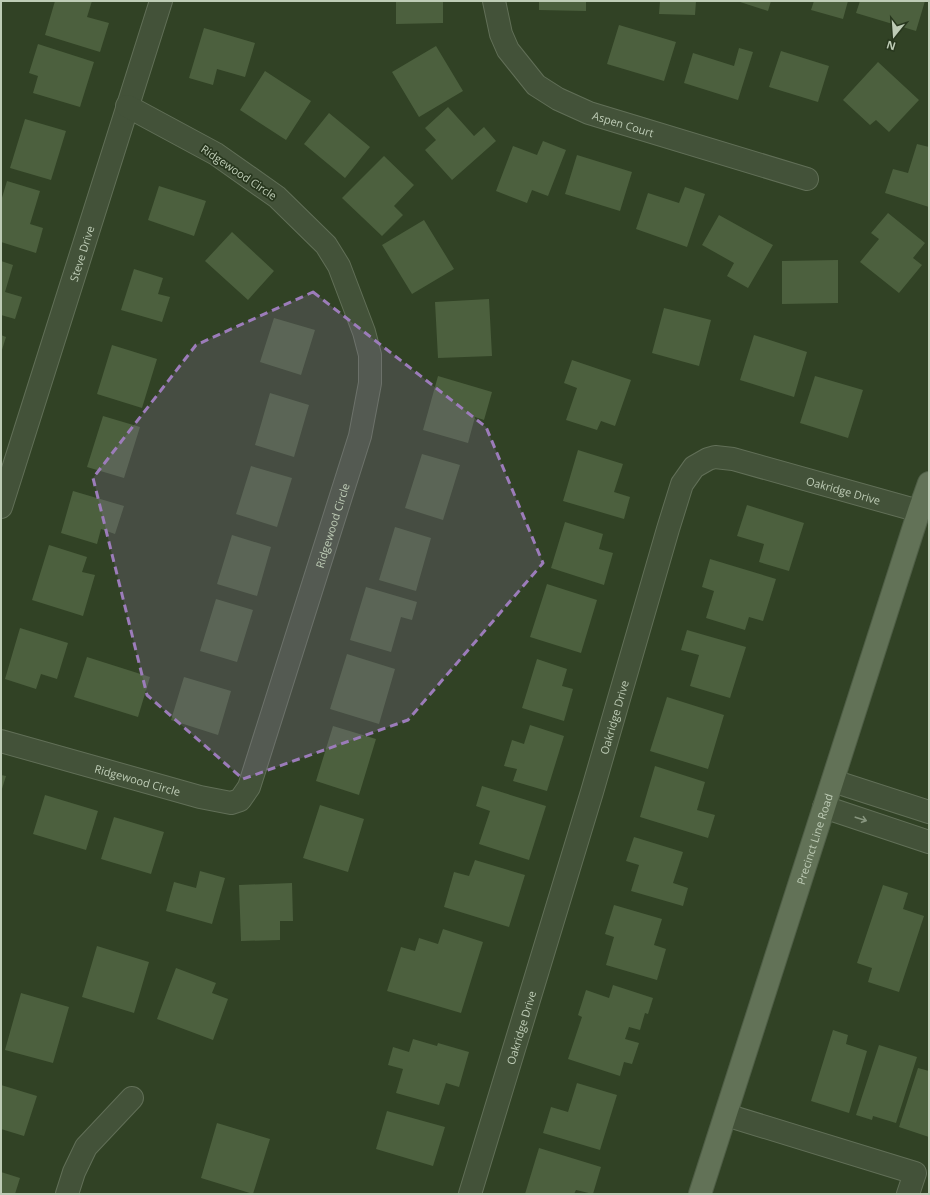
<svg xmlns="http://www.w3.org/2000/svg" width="930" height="1195" font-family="'Open Sans',sans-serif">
<rect width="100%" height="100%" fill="#314225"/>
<!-- building -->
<path fill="#4c603e" d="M55,1h37l-5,16 22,6 -9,29 -55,-17z
M396,1h47v22l-47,1z
M539,1h47v10l-47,-1z
M660,1h36l-1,14 -36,-1z
M737,1h34l-3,10z
M814,1h34l-5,18 -32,-9z
M860,1h65l-9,30 -60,-18z
M619,25l57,17 -12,39 -57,-17z
M204,28l51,15 -10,34 -28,-8 -4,16 -24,-7z
M38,44l56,18 -14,45 -47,-14 5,-17 -9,-3z
M436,46l27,45 -44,26 -27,-45z
M739,48l14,4 -15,48 -54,-17 9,-30 41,13z
M781,51l48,15 -11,36 -49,-15z
M878,62l41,38 -30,32 -13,-12 -6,5 -27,-25z
M265,71l46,30 -25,39 -46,-30z
M448,107l26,29 10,-9 12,14 -44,39 -27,-30 11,-10 -11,-12z
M329,113l41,34 -25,31 -41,-34z
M25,119l41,12 -15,49 -41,-12z
M543,141l23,9 -18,46 -16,-6 -5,13 -31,-12 17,-45 24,9z
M917,144l12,3v60l-44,-14 8,-24 15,4z
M577,155l55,17 -12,39 -55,-17z
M384,156l30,29 -20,21 9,9 -21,21 -40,-38z
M7,181l33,10 -10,33 13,4 -7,25 -35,-11v-41z
M159,186l47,15 -12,35 -46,-16z
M685,187l20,7 -18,53 -51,-18 12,-36 31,10z
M888,213l37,30 -12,15 9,7 -23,28 -39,-31 19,-23 -8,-6z
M719,215l54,30 -25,43 -21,-12 7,-13 -32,-18z
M424,220l30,49 -42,25 -30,-49z
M232,232l42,39 -26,29 -43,-39z
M838,260v43l-56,1v-43z
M1,261l12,4 -8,27 17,5 -7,22 -14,-4z
M134,269l29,9 -5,16 12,3 -8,25 -41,-12z
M489,299l3,57 -54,2 -3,-56z
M664,308l47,12 -12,46 -47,-13z
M274,318l41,12 -14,45 -41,-13z
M1,335l5,2 -5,16z
M754,335l53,17 -13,45 -54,-17z
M112,345l45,14 -15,49 -45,-14z
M572,360l59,20 -16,46 -14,-5 -4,9 -31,-10 11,-32 -13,-5z
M438,376l54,16 -8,28 -9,-3 -7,26 -45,-13z
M815,376l48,14 -15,48 -48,-15z
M270,393l39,12 -15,52 -39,-12z
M103,416l37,11 -16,51 -37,-11z
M578,450l45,14 -9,28 16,5 -6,22 -61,-18z
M422,454l38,11 -17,55 -38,-12z
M251,466l41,12 -15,49 -41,-13z
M73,491l51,15 -9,28 -14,-5 -4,15 -36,-11z
M747,505l57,18 -15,48 -30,-9 5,-18 -27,-8z
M565,522l38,12 -4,15 14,4 -9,32 -53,-17z
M395,527l36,11 -15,53 -37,-11z
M232,535l39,12 -14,49 -40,-12z
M49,545l38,12 -5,15 13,3 -12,41 -51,-16z
M710,559l66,20 -13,42 -14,-4 -4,13 -39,-12 8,-27 -12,-4z
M547,584l50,16 -16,53 -51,-16z
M366,587l51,15 -5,18 -11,-3 -10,35 -41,-12z
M216,599l37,11 -16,52 -37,-11z
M20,628l48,15 -11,36 -16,-5 -5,15 -31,-10z
M687,630l59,17 -16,51 -40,-12 9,-31 -18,-5z
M347,654l48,15 -16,55 -49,-15z
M87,657l63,20 -12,40 -64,-20z
M537,659l30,10 -5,17 11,3 -9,32 -42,-13z
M184,677l47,14 -13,44 -47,-15z
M667,697l57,18 -16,54 -58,-18z
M530,725l34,11 -17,55 -34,-10 4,-12 -13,-3 8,-26 12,4z
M333,726l43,13 -17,56 -43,-14z
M655,766l50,16 -8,28 18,5 -7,23 -68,-21z
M1,775l5,1 -5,16z
M482,786l64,20 -17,54 -50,-16 11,-33 -14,-5z
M45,795l53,16 -12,39 -53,-16z
M320,805l44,14 -16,53 -45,-14z
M114,817l50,15 -13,42 -50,-15z
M634,837l49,15 -10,31 15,5 -5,18 -52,-15 8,-26 -13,-4z
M475,860l50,15 -16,52 -65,-20 10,-35 15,4z
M200,871l25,7 -13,46 -46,-13 8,-29 22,6z
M292,883l1,38h-13v19l-39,1 -2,-56z
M883,885l25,8 -5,16 21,7 -25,76 -31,-10 4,-14 -15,-5z
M614,905l48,14 -8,26 12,4 -9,31 -51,-15 8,-28 -9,-3z
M443,929l40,13 -22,71 -74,-22 14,-44 14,4 4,-13 19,6z
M97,946l52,16 -15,51 -52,-16z
M176,968l40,15 -4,10 16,6 -15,41 -56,-21z
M613,985l40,13 -5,16 -3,-1 -5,17 -11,-3 -4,12 14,4 -7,21 -8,-2 -4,14 -52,-17 14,-42 -4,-2 8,-25 23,8z
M21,993l48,14 -16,56 -48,-13z
M833,1030l15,5 -2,9 21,7 -18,62 -38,-12z
M413,1039l24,7 1,-3 31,9 -10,35 -13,-4 -7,22 -43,-12 7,-24 -15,-4 5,-18 16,5z
M879,1045l38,12 -21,66 -23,-7 -1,4 -16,-5z
M918,1068l11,3v66l-30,-10z
M577,1083l40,12 -17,55 -57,-17 8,-26 17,5z
M1,1085l36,11 -13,40 -23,-7z
M387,1111l58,16 -12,39 -57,-17z
M217,1123l53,16 -17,55 -52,-16z
M539,1148l62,19 -8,27 -17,-4 -2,4h-49z
M1,1172l19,6 -5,16h-14z"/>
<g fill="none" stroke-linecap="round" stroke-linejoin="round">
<defs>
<g id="minor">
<path id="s1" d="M494,1l7,33 7,16 28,35 22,14 31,14 218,66"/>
<path id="s2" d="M1,507l160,-506"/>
<path id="s3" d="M1,741l199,56 31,6 9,-3 9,-13 111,-351 10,-53v-28l-6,-23 -25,-66 -13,-21 -49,-48 -61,-43 -89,-48"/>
<path d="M833,781l96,31"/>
<path d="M824,807l105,35"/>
<path d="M726,1115l189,58 -7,21"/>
<path d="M67,1194l7,-22 12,-25 46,-49"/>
<path id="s4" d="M470,1194l122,-402 76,-263 14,-45 12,-17 14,-8 7,-2 18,2 186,52"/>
</g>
<g id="major">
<path id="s5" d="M700,1194l219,-683 10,-28"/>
</g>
</defs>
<!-- minor casing -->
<use href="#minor" stroke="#616f57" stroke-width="24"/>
<!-- major casing -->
<use href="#major" stroke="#4f5e46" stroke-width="24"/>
<!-- minor -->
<use href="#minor" stroke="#435239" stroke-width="22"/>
<!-- major -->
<use href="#major" stroke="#627257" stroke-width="22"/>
</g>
<!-- one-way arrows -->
<defs><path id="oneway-shaft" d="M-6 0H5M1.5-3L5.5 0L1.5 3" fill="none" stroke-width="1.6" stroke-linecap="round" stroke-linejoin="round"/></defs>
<use stroke="#87957e" href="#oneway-shaft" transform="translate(861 819) rotate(18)"/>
<!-- marked area -->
<path fill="#9c7cba" fill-opacity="0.2" stroke="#9c7cba" stroke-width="3" stroke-dasharray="8 5" stroke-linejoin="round" d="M313,292l173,135 57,136 -135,157 -165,59 -96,-84 -54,-217 103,-133z"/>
<g text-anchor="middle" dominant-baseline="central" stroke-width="3.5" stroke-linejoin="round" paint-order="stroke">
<!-- street labels -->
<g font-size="11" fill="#beccb6" stroke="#28371e">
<text stroke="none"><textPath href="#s1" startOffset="192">Aspen Court</textPath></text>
<text transform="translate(239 172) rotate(34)">Ridgewood Circle</text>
<text stroke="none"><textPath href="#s2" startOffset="266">Steve Drive</textPath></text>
<text stroke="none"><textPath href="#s4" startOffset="918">Oakridge Drive</textPath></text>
<text stroke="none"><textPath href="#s3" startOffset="538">Ridgewood Circle</textPath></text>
<text stroke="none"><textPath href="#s4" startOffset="498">Oakridge Drive</textPath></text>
<text stroke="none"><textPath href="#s3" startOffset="142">Ridgewood Circle</textPath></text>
<text stroke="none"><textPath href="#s5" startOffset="373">Precinct Line Road</textPath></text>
<text stroke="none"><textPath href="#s4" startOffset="174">Oakridge Drive</textPath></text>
</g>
</g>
<!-- border -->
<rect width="930" height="1195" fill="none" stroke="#beccb6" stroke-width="4"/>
<!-- north arrow -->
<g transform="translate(894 36) rotate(197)" stroke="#28371e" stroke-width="3" paint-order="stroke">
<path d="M0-3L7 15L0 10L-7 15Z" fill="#beccb6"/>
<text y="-6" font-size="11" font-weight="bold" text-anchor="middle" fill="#beccb6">N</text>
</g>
</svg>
